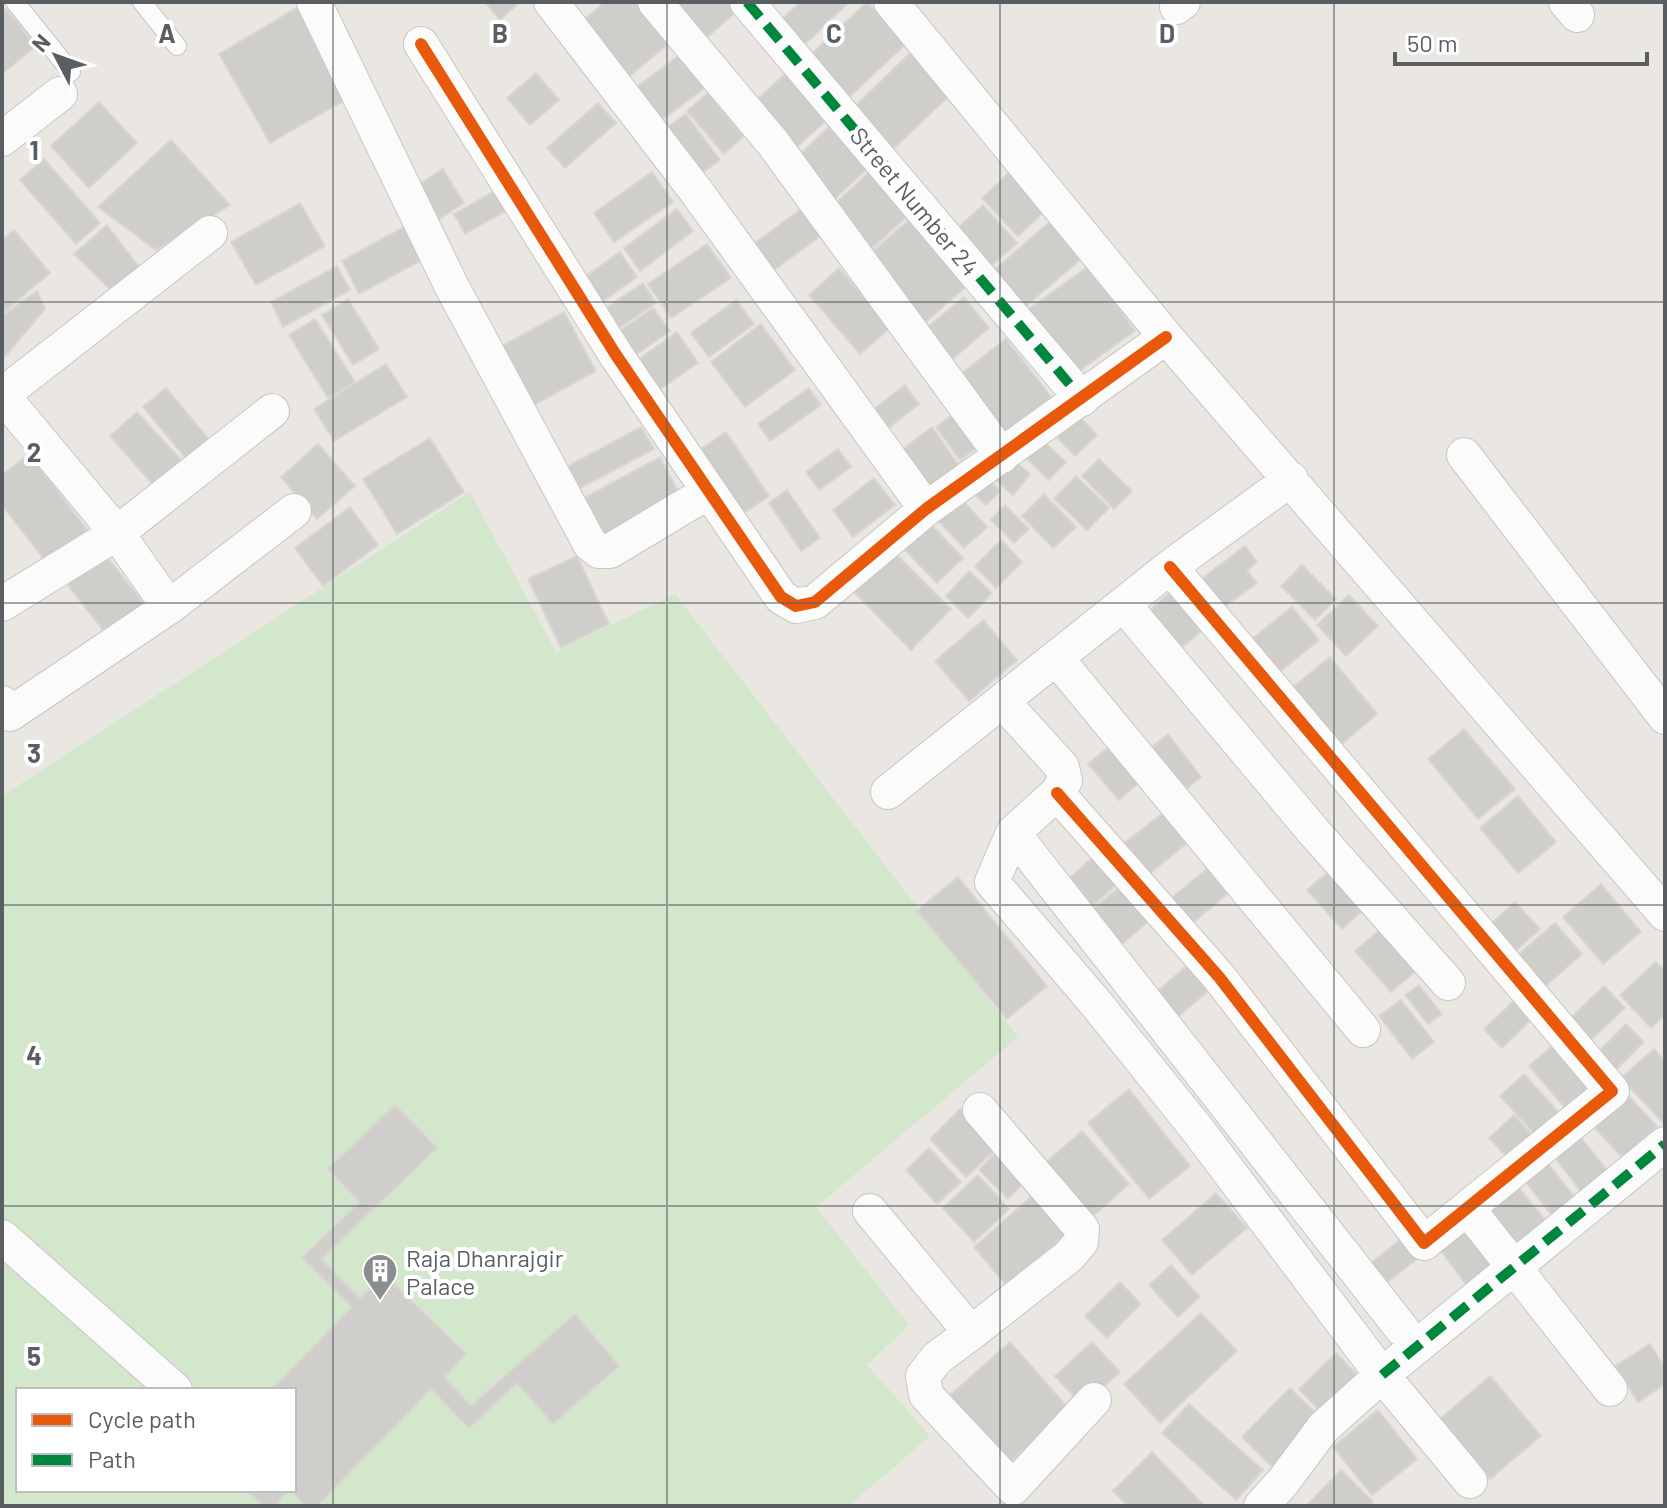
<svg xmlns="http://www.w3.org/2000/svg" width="1667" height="1508" font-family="Barlow,sans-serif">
<rect width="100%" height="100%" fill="#eae7e2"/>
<!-- green -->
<path fill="#d2e7cb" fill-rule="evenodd" d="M470,492l86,160 119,-58 343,443 -202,170 93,118 -42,40 63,71 -81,70h-847v-710zM18,1390h276v100h-276z"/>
<!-- building -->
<path fill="#d0cecb" stroke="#d9d6d2" stroke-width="2" d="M485,2h35l-20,18z
M605,2h37l31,38 -47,39 -46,-56z
M681,2h56l5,5 -43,37 -28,-33z
M800,2h49l-47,45 -24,-24z
M867,2l40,41 -62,58 -39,-42z
M298,7l52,90 -80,46 -51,-89z
M6,9l30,37 -34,28v-61z
M910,53l40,42 -63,60 -40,-41z
M681,54l25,33 -51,38 -25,-33z
M789,70l41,47 -41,37 -41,-46z
M536,73l23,27 -29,25 -23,-27z
M708,93l36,43 -20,18 -37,-43z
M99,102l38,41 -48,45 -38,-42z
M598,103l18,20 -51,45 -18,-20z
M686,114l34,46 -25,18 -34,-46z
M832,124l38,42 -41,38 -38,-41z
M171,140l59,65 -74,45 -58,-43z
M44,159l56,64 -24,21 -56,-64z
M877,165l39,43 -48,44 -39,-43z
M443,169l21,34 -25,16 -21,-34z
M1011,171l36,38 -29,27 -36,-38z
M652,172l21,30 -59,40 -20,-29z
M500,188l11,20 -46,26 -11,-20z
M300,203l25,43 -69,39 -25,-43z
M807,205l19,27 -59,43 -19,-27z
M983,205l34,38 -29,26 -34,-38z
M677,209l16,22 -53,40 -16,-23z
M910,219l58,66 -47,41 -58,-66z
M1051,221l31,37 -65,56 -31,-37z
M107,225l32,42 -22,29 -43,-42z
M404,227l18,33 -63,34 -17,-33z
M14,230l36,43 -45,38 -3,-4v-67z
M707,244l24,34 -60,40 -23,-34z
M620,252l17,25 -45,32 -17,-25z
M337,266l13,24 -67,37 -12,-25z
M1089,266l46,65 -66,47 -46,-65z
M839,268l51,60 -30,26 -51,-59z
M643,283l13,20 -46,31 -13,-20z
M37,291l8,18 -43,51v-44z
M964,297l25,31 -46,39 -26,-31z
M348,299l31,50 -26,16 -31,-50z
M736,300l18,24 -45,33 -18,-24z
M653,308l17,23 -43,30 -16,-24z
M564,312l32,59 -71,39 -32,-59z
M315,319l40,63 -27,16 -39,-63z
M761,324l34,46 -50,37 -34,-45z
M677,332l21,31 -48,33 -21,-30z
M1006,339l52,67 -51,40 -53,-67z
M386,364l21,33 -73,44 -20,-32z
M905,385l14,19 -39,31 -15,-19z
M166,388l46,55 -23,19 -46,-55z
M809,388l12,17 -51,36 -12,-17z
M960,409l24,33 -24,18 -24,-33z
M137,412l46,50 -28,25 -45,-51z
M1076,413l21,22 -22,21 -21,-22z
M641,427l13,22 -83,44 -12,-22z
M932,427l28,40 -37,27 -28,-39z
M726,432l43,64 -34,23 -43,-64z
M430,438l34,54 -67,42 -34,-55z
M1042,440l24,22 -17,18 -24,-23z
M318,444l37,42 -38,33 -36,-42z
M838,449l13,18 -32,23 -13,-18z
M29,454l62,81 -41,32 -48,-62v-30z
M660,457l19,36 -84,46 -20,-36z
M1009,457l21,17 -17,21 -20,-17z
M1099,459l33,32 -18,18 -32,-33z
M1076,476l33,32 -22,22 -33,-31z
M874,478l21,27 -42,32 -20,-27z
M988,479l12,12 -14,14 -12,-11z
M787,490l33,48 -19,13 -32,-48z
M1044,494l32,33 -23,21 -31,-32z
M959,496l28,31 -23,21 -28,-30z
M1005,505l24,24 -15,14 -23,-23z
M350,507l28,38 -55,41 -28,-38z
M926,519l37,39 -26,25 -37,-38z
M1001,540l21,22 -26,26 -21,-22z
M1245,546l12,16 -10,8 10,13 -40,29 -22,-28z
M101,549l47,60 -38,30 -47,-60z
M894,552l57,57 -40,41 -57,-58z
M577,556l32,68 -48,24 -33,-69z
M1302,565l34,34 -21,21 -34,-34z
M969,571l23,22 -24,25 -22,-22z
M1178,586l32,38 -36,30 -32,-37z
M1349,595l29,31 -32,30 -29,-31z
M1292,607l27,33 -46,37 -27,-33z
M983,620l34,40 -48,41 -34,-40z
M1330,657l47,57 -42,36 -48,-58z
M1464,729l51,60 -37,30 -50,-60z
M1168,734l33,43 -26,21 -33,-43z
M1116,741l30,36 -27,23 -31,-36z
M1518,796l38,46 -38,31 -38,-45z
M1171,807l23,30 -50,41 -25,-31z
M1093,857l24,27 -31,28 -24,-27z
M1213,864l20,25 -50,42 -20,-26z
M1335,866l34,39 -27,24 -35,-39z
M958,877l89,109 -40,33 -90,-108z
M1601,884l40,48 -38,32 -40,-47z
M1121,886l29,34 -35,30 -29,-35z
M1515,902l25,27 -31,28 -25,-27z
M1388,923l36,41 -33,28 -36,-41z
M1555,923l27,31 -44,39 -27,-32z
M1196,958l22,25 -44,37 -21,-25z
M1656,962l9,9v44l-14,13 -31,-33z
M1419,985l23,29 -14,10 -23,-29z
M1604,986l21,22 -43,40 -20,-22z
M1522,993l17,19 -37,36 -18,-19z
M1401,1000l33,42 -22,17 -33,-43z
M1626,1024l18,18 -35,35 -18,-18z
M1562,1038l45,50 -34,29 -44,-51z
M1654,1049l11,12v64l-44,-47z
M1524,1074l41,46 -23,22 -42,-46z
M1620,1087l37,39 -34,32 -36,-38z
M1129,1089l61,77 -41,33 -61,-76z
M395,1105l42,43 -116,111 39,39 24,-24 82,80 -22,23 27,29 104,-92 44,52 -66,58 -36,-41 -48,45 -38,-39 -114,117h-11l-16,-16h4v-100h-23l81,-83 -50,-49 58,-56 -32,-33z
M960,1109l37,39 -31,29 -36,-38z
M1514,1115l26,29 -24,22 -27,-28z
M1572,1127l45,55 -28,20 -42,-55z
M1082,1131l47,53 -44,39 -47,-54z
M929,1148l32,34 -24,22 -31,-34z
M997,1151l29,29 -18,19 -29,-29z
M1542,1156l39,49 -24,17 -38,-49z
M978,1175l31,34 -35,33 -31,-34z
M1512,1179l42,52 -40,29 -40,-51z
M1216,1193l31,35 -55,47 -30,-35z
M1033,1195l33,39 -59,52 -33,-39z
M1465,1213l46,56 -36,27 -43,-57z
M1410,1232l16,20 -46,36 -15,-20z
M1171,1265l29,32 -22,20 -29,-32z
M1120,1282l21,22 -34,34 -22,-22z
M1201,1313l36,38 -77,72 -36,-39z
M1010,1342l59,67 -60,54 -60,-67z
M1092,1342l28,30 -37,34 -28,-30z
M1650,1344l15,24v16l-27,18 -23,-36z
M1336,1353l29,30 -38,36 -28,-30z
M1490,1376l51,60 -51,43 -50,-60z
M1290,1388l32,31 -48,50 -32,-32z
M1189,1404l74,66 -27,30 -74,-67z
M1378,1410l39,49 -45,36 -39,-48z
M1152,1452l53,54h-77l-15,-15z
M1341,1470l32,32 -5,4h-62z
M247,1490h43l-16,16h-11z"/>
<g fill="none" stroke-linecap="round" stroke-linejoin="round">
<defs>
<path id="lane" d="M15,2l56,70
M142,2l35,44"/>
<path id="street" d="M314,2l138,285 138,257 9,7h11l98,-59
M551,2l145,189 230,318
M655,2l118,141 229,313
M747,2l335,397
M891,2l275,335 499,577
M1566,2l11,13
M1177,7l6,-5
M421,44l195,311 165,242 15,9 19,-4 111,-93 240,-172
M2,139l58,-45
M2,395l115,138 52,74
M2,395l208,-162
M1464,455l201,262
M2,604l115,-71 155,-122
M1124,605l190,227 134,151
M1057,659l306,371
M1002,701l60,66 3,14 -8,12 -44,40 -21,49 102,119 103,128 185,246 88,106
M2,703l8,11 159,-107 125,-96
M888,792l282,-225 121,-88
M1057,793l162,184 205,266 188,-152 -442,-524
M1013,833l389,496
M1468,1209l142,180
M870,1211l101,122 -34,25 -14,18 3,19 87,93 81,-88
M2,1237l173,153
M971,1333l98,-77 12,-14 1,-13 -102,-119
M1261,1506l22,-24 40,-54 59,-53 283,-231"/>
</defs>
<!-- lane casing -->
<use href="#lane" stroke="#c6c6c5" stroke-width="20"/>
<!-- street casing -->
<use href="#street" stroke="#c6c6c5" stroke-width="36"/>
<!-- lane -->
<use href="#lane" stroke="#fcfbfb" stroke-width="18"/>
<!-- street -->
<use href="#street" stroke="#fcfbfb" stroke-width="34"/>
<!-- quiet -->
<path stroke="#00873e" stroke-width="10" stroke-dasharray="20 10" stroke-linecap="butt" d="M747,2l335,397
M1382,1375l283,-231"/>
<defs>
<path id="cycleway" d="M421,44l195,311 165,242 15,9 19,-4 111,-93 240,-172
M1057,793l162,184 205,266 188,-152 -442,-524"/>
</defs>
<!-- cycleway casing -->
<use href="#cycleway" stroke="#fff" stroke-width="17"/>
<!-- cycleway -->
<use href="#cycleway" stroke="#e8590c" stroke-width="12"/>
</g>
<!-- grid -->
<path fill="none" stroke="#585e62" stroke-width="2" stroke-opacity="0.55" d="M333,2v1504M667,2v1504M1000,2v1504M1334,2v1504M2,302h1663M2,603h1663M2,905h1663M2,1206h1663"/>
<!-- icons -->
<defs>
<symbol id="building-pin" viewBox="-11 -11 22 30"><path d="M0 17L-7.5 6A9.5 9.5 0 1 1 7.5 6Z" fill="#8b8e8f" stroke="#fff"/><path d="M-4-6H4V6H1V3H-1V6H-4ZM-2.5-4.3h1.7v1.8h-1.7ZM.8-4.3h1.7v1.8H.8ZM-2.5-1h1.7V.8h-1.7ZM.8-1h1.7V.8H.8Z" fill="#fff"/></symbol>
</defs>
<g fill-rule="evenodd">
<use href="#building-pin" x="360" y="1251" width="40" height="54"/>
</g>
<g text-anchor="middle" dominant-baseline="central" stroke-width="8" stroke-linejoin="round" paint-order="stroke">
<!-- street labels -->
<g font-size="24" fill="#585e62" stroke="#fff">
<text transform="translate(915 201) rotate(50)">Street Number 24</text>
</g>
<!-- poi labels -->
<g font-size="24" fill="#585e62" stroke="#fff" text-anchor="start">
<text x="406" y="1257">Raja Dhanrajgir<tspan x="406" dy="28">Palace</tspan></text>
</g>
</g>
<g font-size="26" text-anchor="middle" font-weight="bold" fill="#585e62" stroke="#fff" stroke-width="8" stroke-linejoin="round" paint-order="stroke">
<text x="167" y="43">A</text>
<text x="500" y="43">B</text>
<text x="834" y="43">C</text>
<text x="1167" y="43">D</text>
<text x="34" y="160">1</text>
<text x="34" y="462">2</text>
<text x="34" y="763">3</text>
<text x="34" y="1065">4</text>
<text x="34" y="1366">5</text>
</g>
<!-- border -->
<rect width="1667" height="1508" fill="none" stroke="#585e62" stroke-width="8"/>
<!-- legend -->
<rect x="16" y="1388" width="280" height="104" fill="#ffffff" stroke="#bcbfc0" stroke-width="2"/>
<rect x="32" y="1414" width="40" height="12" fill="#e8590c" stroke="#bcbfc0" stroke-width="2"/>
<text x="88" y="1428" font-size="24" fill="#585e62">Cycle path</text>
<rect x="32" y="1454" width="40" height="12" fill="#00873e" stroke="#bcbfc0" stroke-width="2"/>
<text x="88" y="1468" font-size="24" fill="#585e62">Path</text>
<!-- north arrow -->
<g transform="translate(56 56) rotate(311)" stroke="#ffffff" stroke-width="6" paint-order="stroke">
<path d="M0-6L14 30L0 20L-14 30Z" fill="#585e62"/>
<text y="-12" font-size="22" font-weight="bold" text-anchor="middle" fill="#585e62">N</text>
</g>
<!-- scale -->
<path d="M1395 52v12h252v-12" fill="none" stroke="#585e62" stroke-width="4"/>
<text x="1407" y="52" font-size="24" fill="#585e62" stroke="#ffffff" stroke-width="6" paint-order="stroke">50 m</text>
</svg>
